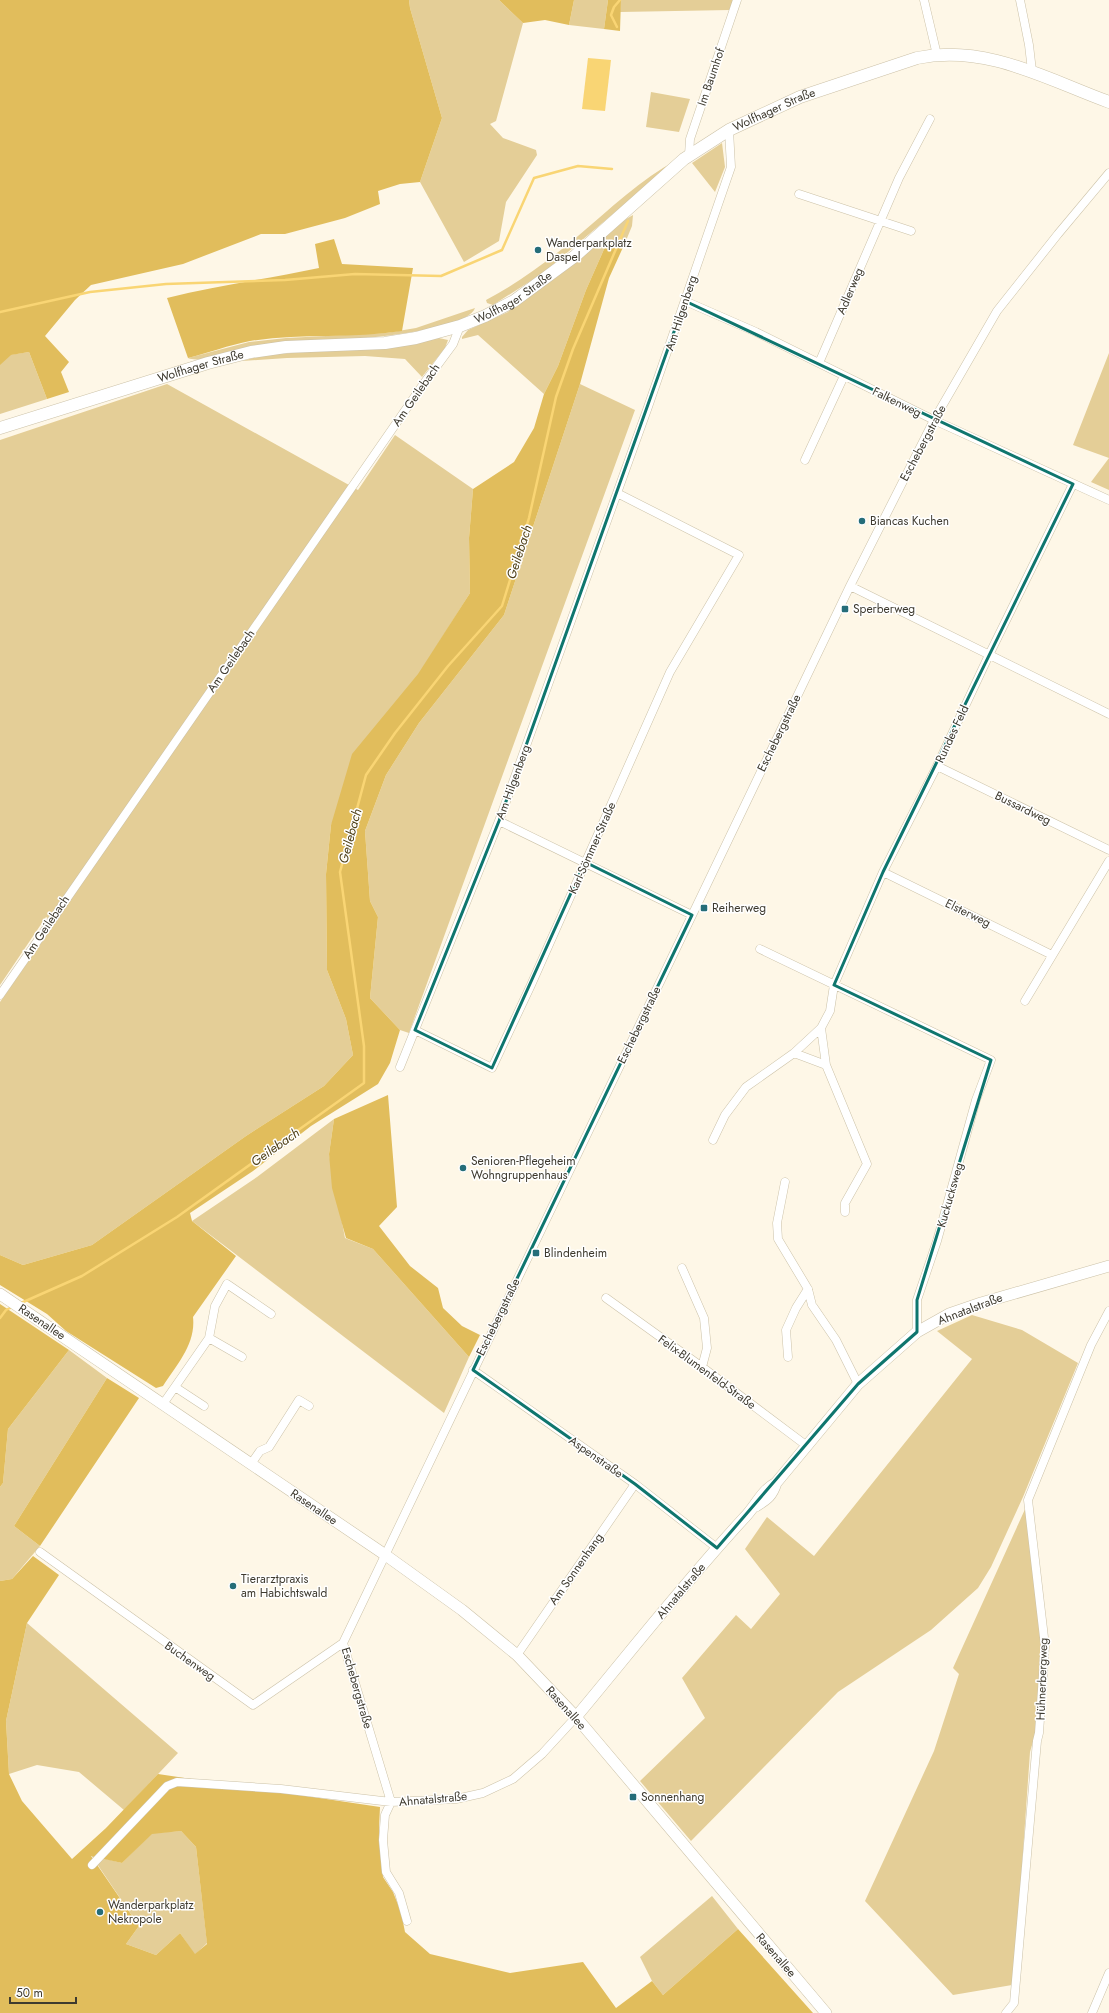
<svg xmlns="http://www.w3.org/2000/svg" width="1109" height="2013" font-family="Jost,sans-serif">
<rect width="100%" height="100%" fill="#fef7e7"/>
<!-- green -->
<path fill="#e4ce97" d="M409,0h90l24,23 -27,98 -6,3 13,14 33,12 1,5 -31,47 -7,39 -35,21 -44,-80 22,-64 -32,-110z
M574,0h34l-4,29 -35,-4z
M621,0h113l-4,10 -110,2z
M651,92l39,7 -11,33 -33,-5z
M722,143l3,24 -10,25 -23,-29z
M677,160l-134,113 -50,32 -6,-2 -1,-3c34,-18 63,-40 92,-64 32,-27 63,-57 99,-76z
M633,215l-1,11 -7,17 -8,-5 -12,9 -19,43 -28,76 -14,28 -66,-59 -16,4v-2l6,-7 40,-18 3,-4c23,-15 46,-30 67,-48 19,-15 34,-34 55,-45z
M475,308c-9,27 -157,34 -186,36 -13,1 -26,1 -39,3 -17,2 -48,17 -62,11l61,-16 37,-4 100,-5 30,-5z
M439,338l9,2 -3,8 -23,29 -17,-18 -40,-3 -78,2 -45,3 22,-6 150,-11z
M29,352l18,47 -47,15v-51l9,-8z
M1109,353v137l-18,-8 18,-24 -36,-13z
M167,384l191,106 37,-55 78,54 -4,49 1,55 -51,81 -88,151 -5,49 1,96 19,49 7,36 -29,31 -78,50 -154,109 -69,20 -23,-10v-253l55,-79 -9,-6 -46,68v-545z
M580,384l55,26 -226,623 -9,-3 -30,-32 8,-81 -8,-16 -5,-70 21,-56 33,-52 85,-108z
M334,1119l-5,35 16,84 28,11 96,108 -25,56 -252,-192 65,-44z
M972,1315l50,15 56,33 -55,134 -32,70 -13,21 -47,42 -93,62 -147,149 -51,-60 65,-63 -23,-40 54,-63 15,14 29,-35 -35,-45 22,-32 47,39 158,-197 -35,-28z
M69,1350l38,28 -93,148 26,20 -28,33 -12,2v-94l3,-4 5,-54z
M1026,1507c9,80 29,167 4,245l-12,171 -6,62 -59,10 -88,-94 69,-150 25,-77 -6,-6z
M27,1623l151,130 -54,57 -45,-38 -42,-7 -28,9 -3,-53z
M181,1831l15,16 11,96 -12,12 -15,-22 -24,22 -30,-11 13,-18 -48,-71 31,8 30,-30z
M712,1896l26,33 -75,66 -11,-14 -12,-24z"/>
<!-- forest -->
<path fill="#e1bd5c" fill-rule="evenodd" d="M0,0h409l1,8 32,110 -22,64 -20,2 -22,7 2,13 -35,14 -60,16h-24l-78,30 -92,21 -16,15 -30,36 24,26 -8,10 8,20 -22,7 -18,-47 -18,3 -11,10z
M499,0h75l-5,25 -24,-5 -22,3z
M608,0h13l-1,31 -16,-2z
M617,238l8,5 -16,35 -29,106 -76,231 -85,108 -33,52 -21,56 5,70 8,16 -8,81 30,32 -10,33 -12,21 -67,42 -58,45 -63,42 2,8 44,35 -43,61c3,27 -16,47 -30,69l-7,2 -90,-57 -19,-17 -47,-29v-30l23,10 69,-20 154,-109 78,-50 29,-31 -7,-36 -19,-49 -1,-96 5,-49 21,-71 66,-80 52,-81 -1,-55 4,-49 41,-27 20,-34 10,-34 14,-28 28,-76 19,-43z
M334,239l8,25 71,4 -11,63c-50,8 -102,2 -152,10 -21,4 -42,12 -62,17l-21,-60c50,-13 101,-19 152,-30l-4,-24z
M388,1095l9,112 -18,19 31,40 28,22 5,20 19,18 18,9 -11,22 -96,-108 -27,-11 -14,-50 -3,-34 5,-35z
M0,1304l69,46 -61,79 -5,54 -3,4z
M107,1378l32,20 -99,148 -26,-20z
M33,1556l26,19 -32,48 -21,98 3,53 13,27 50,58 34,-31 52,-54 222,33 -1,22 4,48 10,15 8,20 4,20 25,22 80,19 73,-11 33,46 36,-27 11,14 75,-66 75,84h-813v-432l12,-2zM181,1831l15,16 11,97 -12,10 -15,-21 -24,22 -30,-11 13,-18 -48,-70 31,7 30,-29z"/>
<!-- water -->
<path fill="#f9d574" d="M588,58l23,2 -6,51 -23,-2z"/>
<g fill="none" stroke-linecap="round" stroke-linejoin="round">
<!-- stream -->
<path stroke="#f9d574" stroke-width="2.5" d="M617,27l-6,-12 3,-8 6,-7
M0,312l90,-20 76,-8 119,-4 70,-6 86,2 61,-26 32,-72 44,-12 34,3
M21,1303l61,-27 95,-59 187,-134v-37l-24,-174 26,-97 29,-42 53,-67 54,-60 27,-88 27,-121 17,-48 55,-128
M0,1318l6,-8 6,-3"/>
<defs>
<path id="street" d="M924,0l13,55
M1020,0l9,45 3,26
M689,155l1,-16 47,-139
M799,194l112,37
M685,301l71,31 178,88 175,80
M819,363l80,-185 31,-59
M805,460l39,-84
M850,586l259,128
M937,766l172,84
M499,821l193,94
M883,872l169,83
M760,949l231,111 -15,40 -39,141 -20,59v32
M0,995l422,-609 31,-42 7,-18
M1025,1001l84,-140
M821,1028l5,37 41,99 -22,39v9
M415,1030l77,38 39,-83 139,-313 69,-117 -122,-62
M794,1053l32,12
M400,1067l99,-246 149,-414 83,-240 -2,-37
M713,1140l12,-25 21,-28 48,-34 27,-25 9,-17 4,-26 49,-113 54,-106 52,-111 84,-171
M785,1182l-8,41 1,16 30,50 4,16 24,35 22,44
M682,1268l22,50 3,30 -5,19
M606,1298l96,69 105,79
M209,1338l33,19
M788,1357l-2,-27 10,-22 12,-19
M473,1370l162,114 82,64
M175,1387l29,19
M163,1404l46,-66 6,-32 12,-22 44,30
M251,1464l9,-13 9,-4 30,-47 10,6
M40,1552l213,153 90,-62
M517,1655l118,-171
M92,1865l75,-79 10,-4 104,7 110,13 65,-3 27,-6 30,-14 29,-25 34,-37
M407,1921l-8,-28 -13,-21 -3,-32 2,-25 6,-13 -48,-159 507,-1057 84,-166 63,-109 61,-77 51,-61
M1006,2013l8,-10 23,-262 2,-8 6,-87 -17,-146 63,-155 18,-34
M1092,2013l17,-40"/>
<path id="secondary" d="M0,1294l384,260 78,56 55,45 59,62 250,296
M756,1506c11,-7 16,-10 20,-23
M576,1717c55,-66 109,-135 168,-199 12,-12 17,-27 32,-35l82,-99 59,-52 32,-18 32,-11 128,-37"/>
<g id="primary">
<path id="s1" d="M0,428l208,-65 43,-11 35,-5 99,-4 31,-5 44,-12 25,-10 29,-15 61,-45 109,-97 45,-29 71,-33 117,-39c70,-14 129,21 192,44"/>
</g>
</defs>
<!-- street casing -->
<use href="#street" stroke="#ccc2a8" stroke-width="9"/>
<!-- secondary casing -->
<use href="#secondary" stroke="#ccc2a8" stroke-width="12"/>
<!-- primary casing -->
<use href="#primary" stroke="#ccc2a8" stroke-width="13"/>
<!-- street -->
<use href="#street" stroke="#fff" stroke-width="8"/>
<!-- secondary -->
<use href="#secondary" stroke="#fff" stroke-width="11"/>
<!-- primary -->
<use href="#primary" stroke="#fff" stroke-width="12"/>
</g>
<!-- marked area -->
<path fill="none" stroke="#0f766e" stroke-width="3" stroke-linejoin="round" d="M685,301l388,183 -190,388 -49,113 157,75 -74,240v32l-59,52 -141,164 -82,-64 -162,-114 219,-455 -107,-53 -93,206 -77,-38 84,-209z"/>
<!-- markers -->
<g fill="#256d79" stroke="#fff" stroke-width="1.5">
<circle cx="538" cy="250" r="4"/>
<circle cx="862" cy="521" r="4"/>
<rect x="841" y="605" width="8" height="8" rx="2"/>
<rect x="700" y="904" width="8" height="8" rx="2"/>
<circle cx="463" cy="1168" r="4"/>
<rect x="532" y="1249" width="8" height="8" rx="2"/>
<circle cx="233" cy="1586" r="4"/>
<rect x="629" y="1793" width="8" height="8" rx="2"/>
<circle cx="100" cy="1912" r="4"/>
</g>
<g text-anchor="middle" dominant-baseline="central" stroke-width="3" stroke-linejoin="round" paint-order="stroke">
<!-- street labels -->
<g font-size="12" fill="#3e3a2f" stroke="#fff">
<text transform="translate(711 77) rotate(-71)">Im Baumhof</text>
<text stroke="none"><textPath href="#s1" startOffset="858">Wolfhager Straße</textPath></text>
<text transform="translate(850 291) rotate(-67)">Adlerweg</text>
<text stroke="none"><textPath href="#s1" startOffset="534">Wolfhager Straße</textPath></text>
<text transform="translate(681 313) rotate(-72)">Am Hilgenberg</text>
<text stroke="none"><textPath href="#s1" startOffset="210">Wolfhager Straße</textPath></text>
<text transform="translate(416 395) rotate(-55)">Am Geilebach</text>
<text transform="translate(897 402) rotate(26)">Falkenweg</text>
<text transform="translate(923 443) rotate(-62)">Eschebergstraße</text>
<text transform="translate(231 661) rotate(-55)">Am Geilebach</text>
<text transform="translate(779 733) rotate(-64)">Eschebergstraße</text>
<text transform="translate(952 734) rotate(-65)">Rundes Feld</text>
<text transform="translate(513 782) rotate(-70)">Am Hilgenberg</text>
<text transform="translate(1023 808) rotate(26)">Bussardweg</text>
<text transform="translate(592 848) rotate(-66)">Karl-Sömmer-Straße</text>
<text transform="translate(968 913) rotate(26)">Elsterweg</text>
<text transform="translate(46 927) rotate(-56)">Am Geilebach</text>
<text transform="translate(639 1025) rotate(-64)">Eschebergstraße</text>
<text transform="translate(950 1195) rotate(-74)">Kuckucksweg</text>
<text transform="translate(970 1309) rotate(-21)">Ahnatalstraße</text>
<text transform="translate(498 1317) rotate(-64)">Eschebergstraße</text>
<text transform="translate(42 1322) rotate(34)">Rasenallee</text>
<text transform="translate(707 1372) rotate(36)">Felix-Blumenfeld-Straße</text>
<text transform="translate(596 1457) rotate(35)">Aspenstraße</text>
<text transform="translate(314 1507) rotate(34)">Rasenallee</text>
<text transform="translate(576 1569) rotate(-55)">Am Sonnenhang</text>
<text transform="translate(681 1591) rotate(-50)">Ahnatalstraße</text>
<text transform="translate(190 1661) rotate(35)">Buchenweg</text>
<text transform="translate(1042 1679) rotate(-88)">Hühnerbergweg</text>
<text transform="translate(357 1688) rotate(74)">Eschebergstraße</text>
<text transform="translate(566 1708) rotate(48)">Rasenallee</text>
<text transform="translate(433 1799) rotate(-5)">Ahnatalstraße</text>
<text transform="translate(776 1955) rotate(49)">Rasenallee</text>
</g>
<!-- poi labels -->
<g font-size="12" fill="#3e3a2f" stroke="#fff" text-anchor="start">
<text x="546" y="243">Wanderparkplatz<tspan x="546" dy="14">Daspel</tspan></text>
<text x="870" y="521">Biancas Kuchen</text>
<text x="853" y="609">Sperberweg</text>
<text x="712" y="908">Reiherweg</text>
<text x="471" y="1161">Senioren-Pflegeheim<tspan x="471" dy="14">Wohngruppenhaus</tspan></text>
<text x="544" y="1253">Blindenheim</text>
<text x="241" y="1579">Tierarztpraxis<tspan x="241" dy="14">am Habichtswald</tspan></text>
<text x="641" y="1797">Sonnenhang</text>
<text x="108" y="1905">Wanderparkplatz<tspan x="108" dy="14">Nekropole</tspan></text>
</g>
<!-- water labels -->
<g font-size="13" font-style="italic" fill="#514219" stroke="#fff">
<text transform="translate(519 552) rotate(-72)">Geilebach</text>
<text transform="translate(350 836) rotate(-75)">Geilebach</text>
<text transform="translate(275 1147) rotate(-35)">Geilebach</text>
</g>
</g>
<!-- scale -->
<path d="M10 1997v6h66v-6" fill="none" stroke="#3e3a2f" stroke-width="2"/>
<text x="16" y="1997" font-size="12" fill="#3e3a2f" stroke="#ffffff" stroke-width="3" paint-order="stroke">50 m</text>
</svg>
